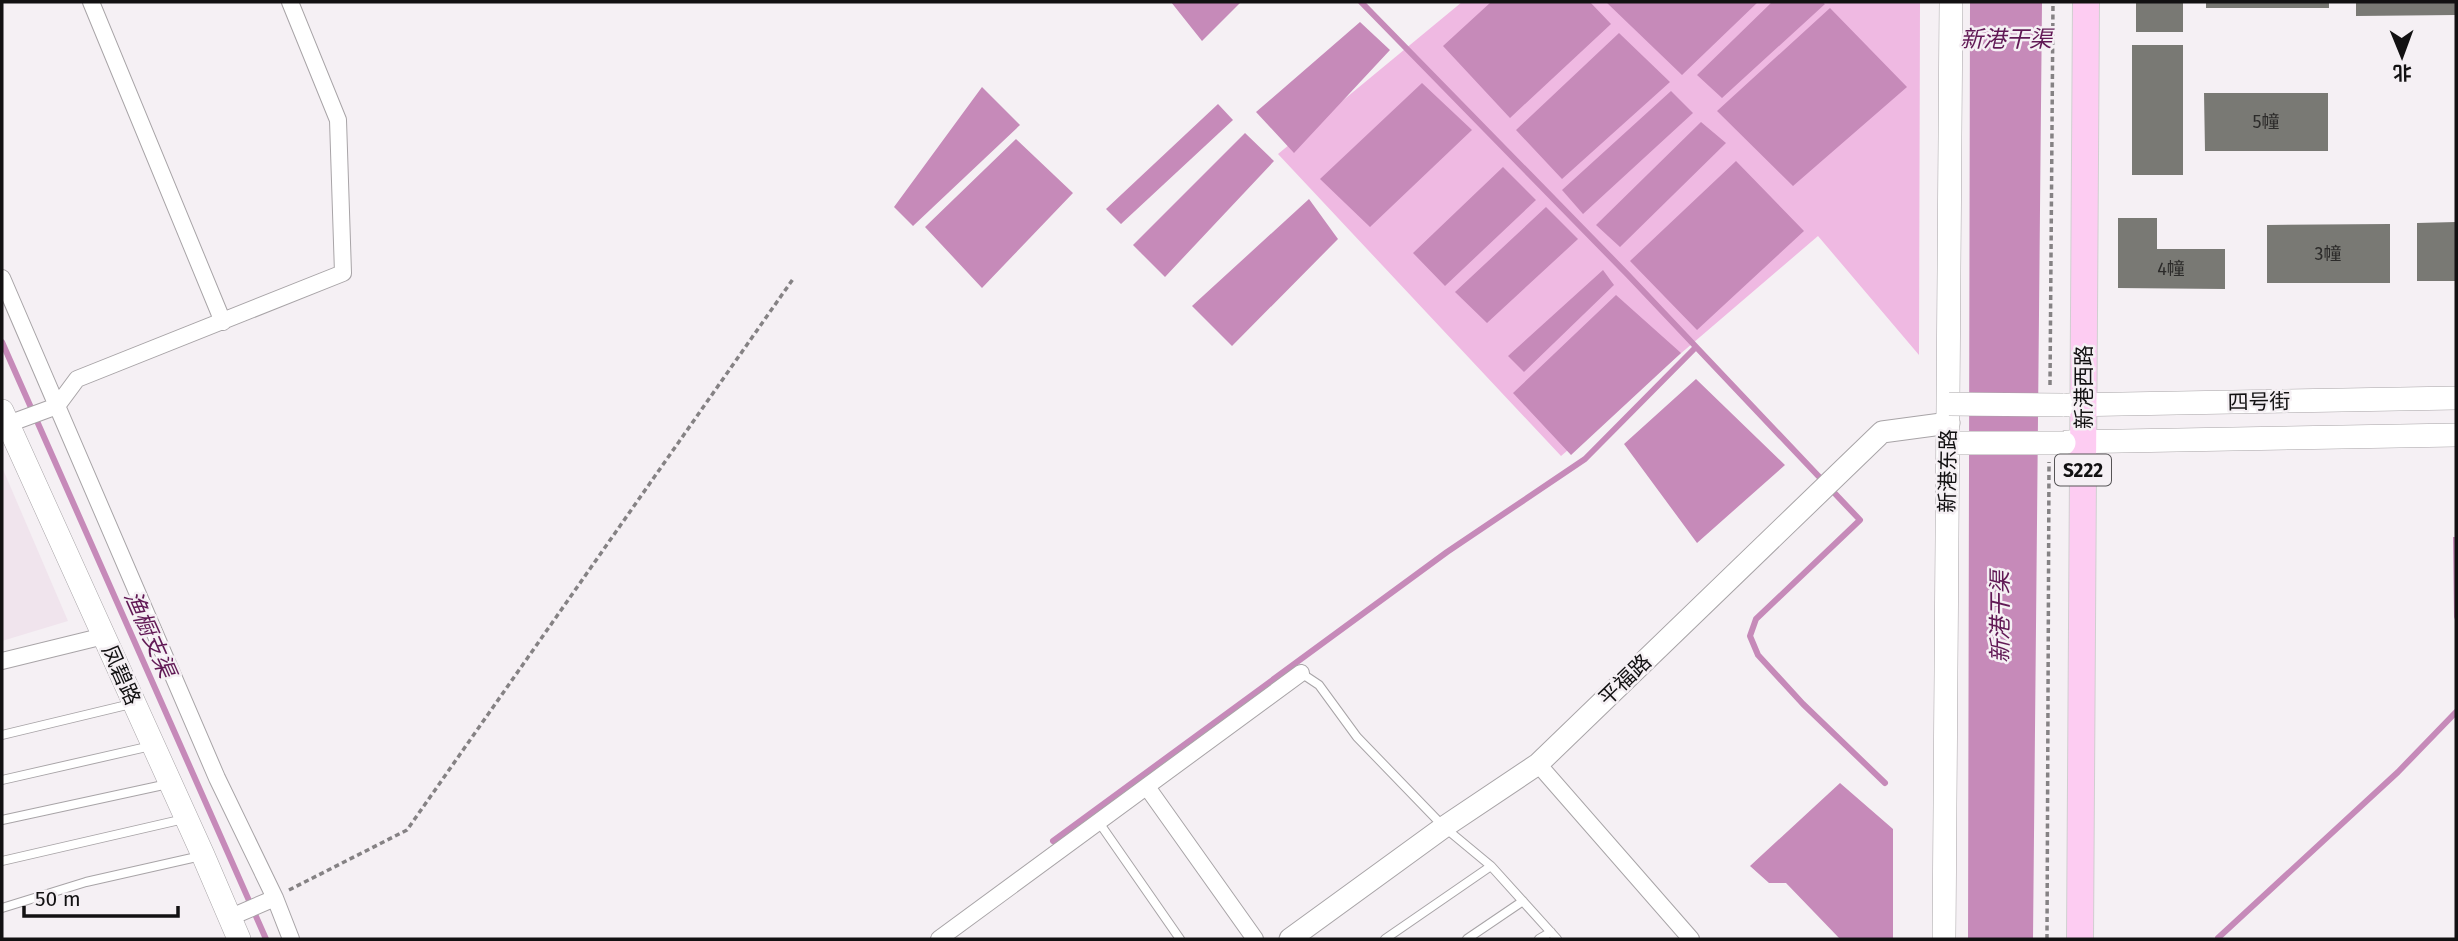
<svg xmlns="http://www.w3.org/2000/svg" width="2458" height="941" font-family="'Fira Sans','Noto Sans SC',sans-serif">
<rect width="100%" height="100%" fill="#f5f0f4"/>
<!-- built -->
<path fill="#f0e4ed" d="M2,467l66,154 -66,20z"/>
<!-- green -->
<path fill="#efb9e2" d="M1462,2h458l-1,353 -101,-119 -257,220 -283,-302z"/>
<!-- water -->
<path fill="#c68ab9" d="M1171,2h70l-39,39z
M1491,2h99l21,22 -101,94 -67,-72z
M1606,2h152l-76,73z
M1772,2h50l3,2 -103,94 -25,-23z
M1970,2h72l-9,937h-65z
M1830,8l77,79 -114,99 -76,-75z
M1360,22l30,28 -96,103 -38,-41z
M1619,33l51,49 -108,97 -46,-49z
M1422,83l50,47 -102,97 -50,-48z
M982,87l38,38 -107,101 -19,-19z
M1671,91l22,22 -110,101 -21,-24z
M1218,104l15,16 -112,104 -15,-15z
M1701,122l25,21 -106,104 -24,-22z
M1245,133l29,28 -109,116 -32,-32z
M1016,139l57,54 -91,95 -57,-61z
M1736,161l68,70 -107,99 -67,-69z
M1503,167l33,33 -91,86 -32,-33z
M1309,199l29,40 -106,107 -40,-40z
M1546,207l32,32 -91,84 -32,-31z
M1603,270l11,15 -90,87 -16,-16z
M1616,295l65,58 -110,102 -58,-62z
M1696,379l89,86 -88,78 -73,-99z
M2453,537h3v85l-2,-5z
M1840,783l53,46v110h-53l-54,-56h-17l-19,-17z"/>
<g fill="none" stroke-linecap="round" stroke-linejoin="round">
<!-- stream -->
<path stroke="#c68ab9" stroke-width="6" d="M1361,2l267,273 232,245 -104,99 -6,17 8,19 45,49 82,79
M2,342l264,597
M1053,841l394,-289 138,-93 111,-112
M2218,938l180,-166 58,-60"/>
</g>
<!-- building -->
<path fill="#797974" d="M2136,2h47v30h-47z
M2206,2h123v6h-123z
M2356,2h100v13l-100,1z
M2132,45h51v130h-51z
M2204,93h124v58h-123z
M2118,218h39v31h68v40l-107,-1z
M2456,222v59h-39v-58z
M2390,224v59h-123v-58z"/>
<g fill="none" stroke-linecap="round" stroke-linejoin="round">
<defs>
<path id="service" d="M1301,673l18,12 38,52 87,90 47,39 66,73
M2,735l129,-31
M2,780l149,-34
M2,820l166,-36
M1098,821l82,118
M2,861l182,-42
M2,908l84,-26 115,-26
M1385,939l106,-73
M1467,939l56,-38
M1539,939l12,-7"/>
<path id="minor" d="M91,2l132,320
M2,278l215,500 58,120 16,41
M8,424l49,-18 20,-27 266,-106 -5,-153 -48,-118
M2,661l102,-25
M1538,764l153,175
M1147,787l108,152
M231,917l44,-19
M939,939l362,-266"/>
<path id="tertiary" d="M1290,939l154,-112 94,-63 344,-332 67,-9"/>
<path id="secondary" d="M2067,405l389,-7
M2,411l201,444 36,84
M2067,442l389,-7
M1944,939l7,-937"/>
<path id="primary" d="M2080,939l6,-937"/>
</defs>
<!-- service casing -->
<use href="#service" stroke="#a8a4a7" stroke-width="10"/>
<!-- minor casing -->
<use href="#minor" stroke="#a8a4a7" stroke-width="18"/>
<!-- tertiary casing -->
<use href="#tertiary" stroke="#a8a4a7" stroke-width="23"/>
<!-- secondary casing -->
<use href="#secondary" stroke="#a8a4a7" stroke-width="24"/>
<!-- primary casing -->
<use href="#primary" stroke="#d0cfd0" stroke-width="28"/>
<!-- path -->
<path stroke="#858284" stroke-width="3.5" stroke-dasharray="5 3.5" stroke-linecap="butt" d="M2050,385l3,-383
M289,890l118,-60 386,-551
M2047,939l2,-477"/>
<!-- service -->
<use href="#service" stroke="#fff" stroke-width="8"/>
<!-- minor -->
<use href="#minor" stroke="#fff" stroke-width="16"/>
<!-- tertiary -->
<use href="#tertiary" stroke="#fff" stroke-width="21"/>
<!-- secondary -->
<use href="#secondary" stroke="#fff" stroke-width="23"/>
<!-- primary -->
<use href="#primary" stroke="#fdccf2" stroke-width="26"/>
<defs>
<path id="secondary-bridge" d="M1949,404l114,1
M1949,443h115"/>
</defs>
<!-- secondary-bridge casing -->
<use href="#secondary-bridge" stroke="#a8a4a7" stroke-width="24" stroke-linecap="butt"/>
<!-- secondary-bridge -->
<use href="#secondary-bridge" stroke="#fff" stroke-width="23"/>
</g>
<g text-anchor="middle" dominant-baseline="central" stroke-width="5" stroke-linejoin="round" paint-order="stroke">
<!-- number labels -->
<g font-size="18" fill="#2c2b2a">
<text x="2266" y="122">5幢</text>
<text x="2328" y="254">3幢</text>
<text x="2171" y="269">4幢</text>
</g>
<!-- shield labels -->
<rect fill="#f5f0f4" stroke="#565456" stroke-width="2" x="2055" y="454.5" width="56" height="31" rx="5"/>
<g font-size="19" font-weight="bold" fill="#121112">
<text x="2083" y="470">S222</text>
</g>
<!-- street labels -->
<g font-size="21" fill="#121112" stroke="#f5f0f4">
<text transform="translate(2084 387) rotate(-90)">新港西路</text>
<text transform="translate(2259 402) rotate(-1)">四号街</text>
<text transform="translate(1948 471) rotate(-89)">新港东路</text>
<text transform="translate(121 675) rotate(66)">凤碧路</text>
<text transform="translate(1625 680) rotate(-44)">平福路</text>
</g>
<!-- water labels -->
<g font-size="23" font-style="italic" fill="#611955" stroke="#f5f0f4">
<text x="2006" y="39">新港干渠</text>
<text transform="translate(2000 617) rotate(-90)">新港干渠</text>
<text transform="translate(150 634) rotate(66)">渔橱支渠</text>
</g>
</g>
<!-- border -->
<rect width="2458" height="941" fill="none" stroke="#121112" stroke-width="7"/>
<!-- north arrow -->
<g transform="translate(2402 56) rotate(179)" stroke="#f5f0f4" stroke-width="5" paint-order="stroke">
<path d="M0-5L12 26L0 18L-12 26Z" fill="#121112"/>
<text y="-10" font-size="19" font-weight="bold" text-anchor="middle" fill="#121112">北</text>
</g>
<!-- scale -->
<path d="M24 906v10h154v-10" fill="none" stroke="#121112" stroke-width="3.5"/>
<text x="35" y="906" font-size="21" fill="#121112" stroke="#f5f0f4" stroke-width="5" paint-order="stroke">50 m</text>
</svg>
